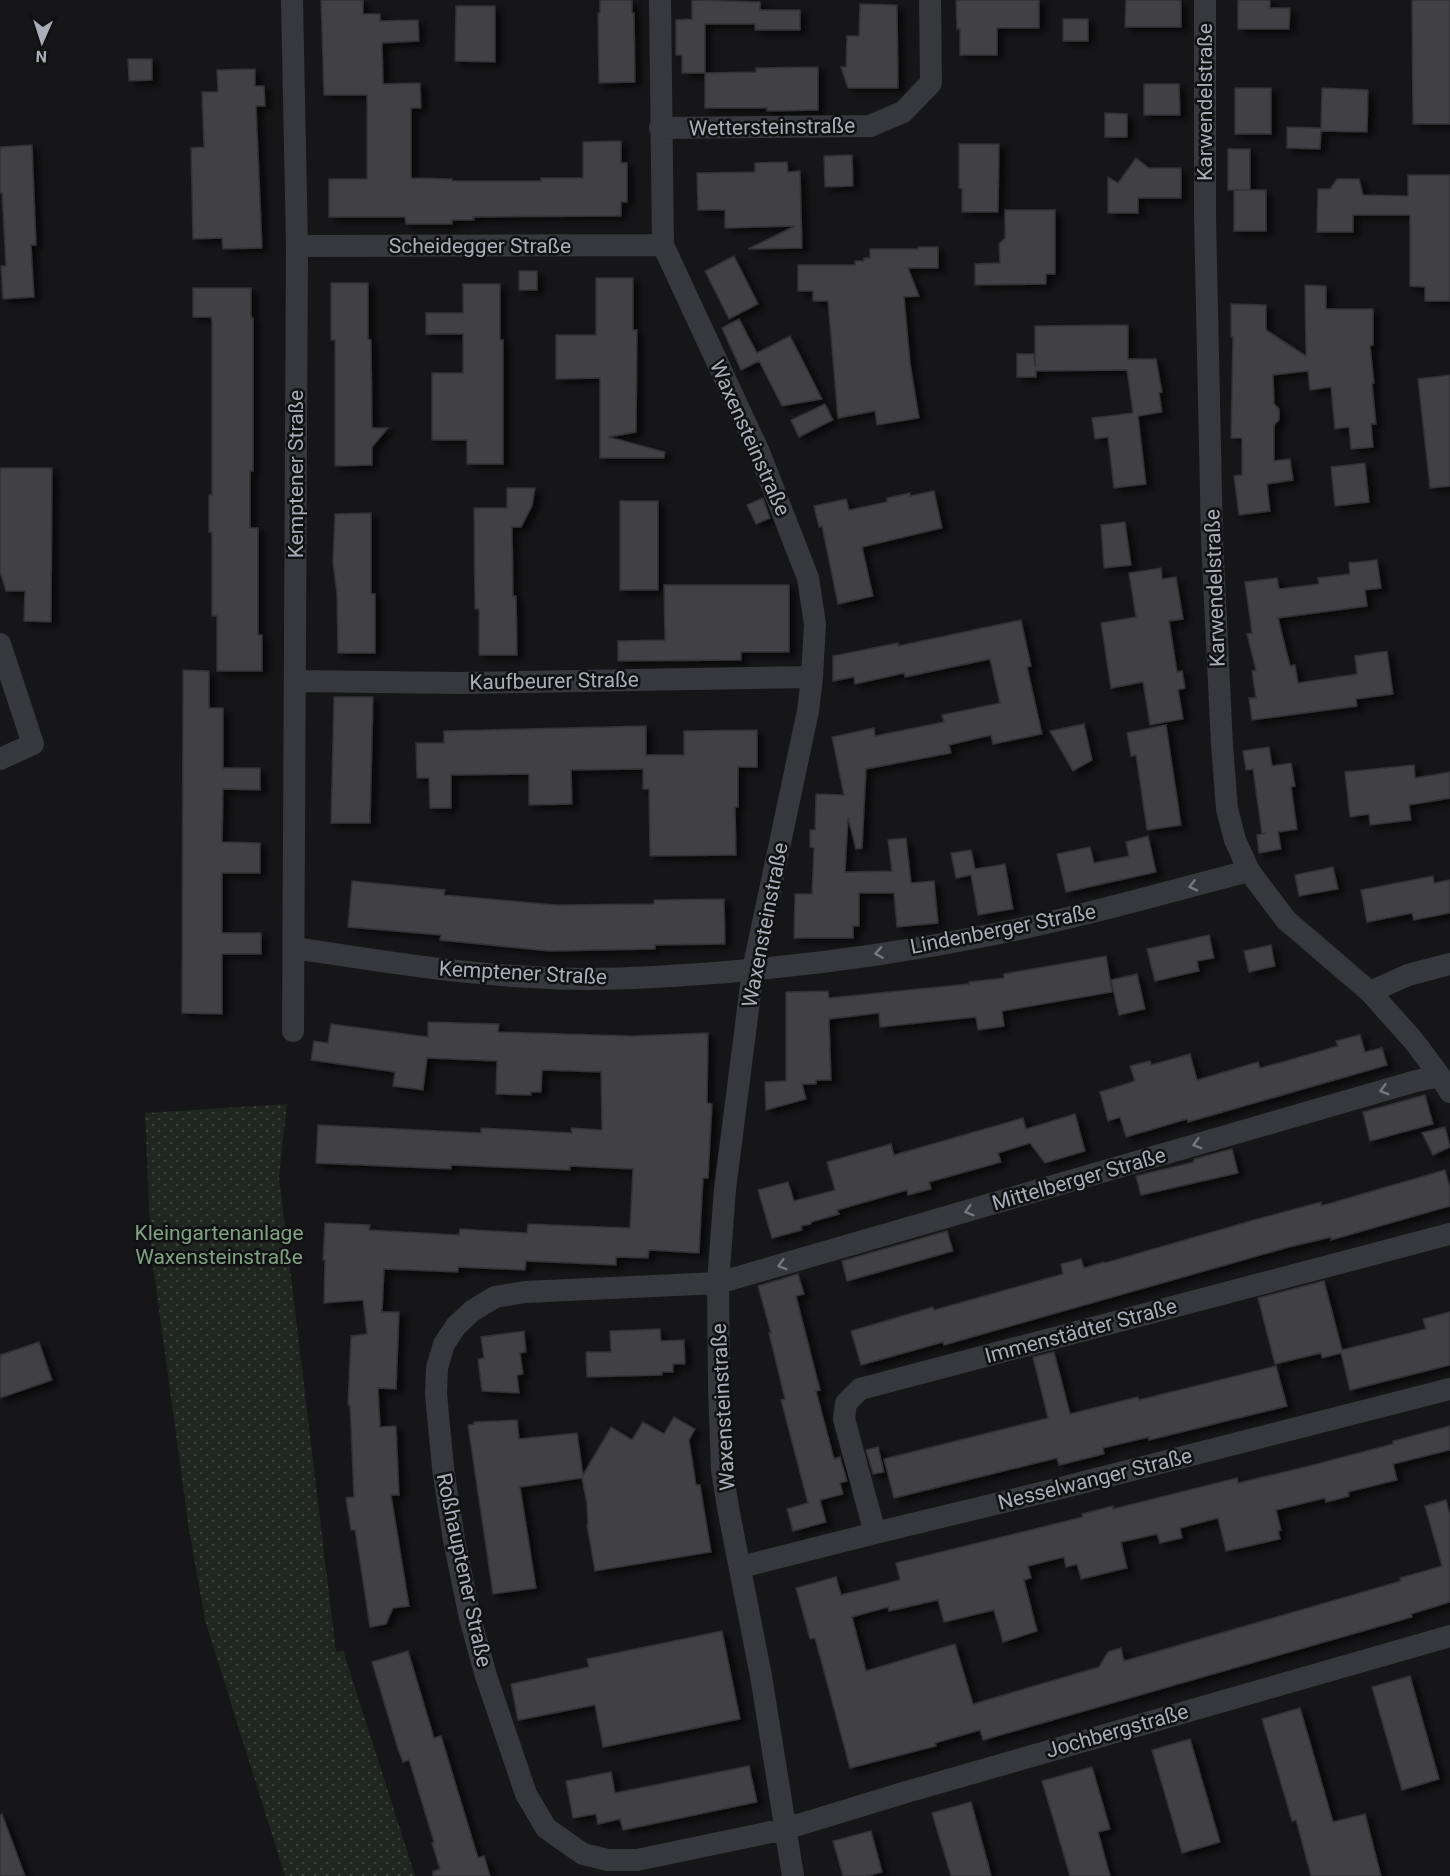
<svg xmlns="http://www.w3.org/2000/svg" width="1450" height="1876" font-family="Roboto,sans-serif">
<defs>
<pattern id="garden-dots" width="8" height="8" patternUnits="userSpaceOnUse" patternTransform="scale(1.5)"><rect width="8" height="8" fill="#1e261f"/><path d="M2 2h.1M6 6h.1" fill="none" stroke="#3c433d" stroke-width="1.8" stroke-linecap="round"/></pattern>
<filter id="shadow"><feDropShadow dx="6" dy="4" stdDeviation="3" flood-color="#0009"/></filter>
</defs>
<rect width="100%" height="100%" fill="#161618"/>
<!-- garden -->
<path fill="url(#garden-dots)" d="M287,1104l-8,73 57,475 7,-2 72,226h-130l-80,-256 -16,-91 -38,-278 -6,-138z"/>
<!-- building -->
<path fill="#404145" stroke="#303034" stroke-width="1.5" filter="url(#shadow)" d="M321,0h42v14h17v7l38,-1 1,21 -37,2 1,41 37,-1 1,25h-10v70l41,1v2h89v-3h42v-36l38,-1v22h6v39h-6v14l-148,1 1,3h-22v4h-46l-1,-7h-76v-38h38v-84h-43z
M600,0h32v13h2l1,69 -36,1 -1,-70h2z
M692,0l68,2v8h40v20h-45v-6h-50v49h-23v-18h-6v-35l16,-1z
M956,0h83v28h-42v27h-37v-26h-3z
M1126,0h55v27h-56z
M1238,0h32v8h20l-1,21h-51z
M1412,0h38v124h-37z
M860,4l37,1 1,83h-50l-7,-21h5l1,-31h12z
M456,6h39v56l-40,-1z
M1063,19h25v22h-25z
M128,59h24v21l-23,1z
M818,67v43l-51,1v-3h-62v-35l51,-1v-4z
M255,69v17h9l1,20h-9l6,142 -39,1 -1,-11 -29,1 -2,-91 13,-1 -2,-55h16l-1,-22z
M1144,84h35l1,31h-36z
M1235,88h36v46h-36z
M1322,88l46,2 -1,42 -46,-1 -1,18 -33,-1v-21l34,1z
M1105,113l22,1v23h-22z
M959,144h40l-1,68h-36v-23l-3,-1z
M32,145l4,100h-5l3,52 -31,2 -2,-33h5l-4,-73h-2v-46z
M1228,149h22v41h-22z
M852,155l1,31 -28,1 -1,-31z
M1136,158l13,10h32v30h-43v15h-30v-36l10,6z
M787,162l1,10 12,-1 2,77 -54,1 47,-23 -70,2v-18h-27l-1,-37 58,-1v-9z
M1408,175h42v126h-25v-14l-15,-1v-71h-57v17h-36l1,-43h12l7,-10h22l4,16 45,1z
M1234,190h32v41h-32z
M1005,210h50v64h-9v10l-71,1v-21l25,-1 -1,-19 6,-6z
M918,247h20v21h-30l11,28 -15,1 6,66 9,55 -42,7 -2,-14 -37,7 -10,-117h-15v-10h-15v-26h57v-4h9v-3h6v-9h48z
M734,256l24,48 -29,15 -24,-48z
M519,271h18v19h-18z
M596,278h37v52h4l-1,102 -27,5 56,15 -1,6h-64v-80l-44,1v-44h40z
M331,283h37v56l3,1 1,88h16l-16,19v18l-37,1v-126h-4z
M463,284h37v56h3v124h-36v-24h-35v-67h31v-39h-37v-21h37z
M1305,285l21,1v23h47v36l-3,1 4,37 -2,1 4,40h-5l2,23 -22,2 -2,-22 -14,2 -4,-42 -21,3 -2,-19 -35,4 1,29 5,5v11l-5,5v36l16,-2 3,21 -26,4 3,27 -31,4 -5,-39 8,-1v-37h-11l2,-101h-2v-33l35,1v25l40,26z
M193,288h58v30h2v153h-3v57h8v107h4v36h-45v-55h-5v-84h-3v-37h3v-172l-1,-6h-18z
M739,319l18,34 33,-17 32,63 -40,7 -23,-45 -18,9 -19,-42z
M1128,325v34h28l6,33 -3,1 3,19 -24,4 8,68 -32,4 -6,-51 -13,2 -3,-21 41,-5 -6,-43 -91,1v6h-19v-23h17l1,13v-41z
M1450,375v111l-20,2 -12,-109z
M825,404l8,16 -34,17 -8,-17z
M1365,463l4,39 -34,4 -4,-39z
M0,468h52l-1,154 -27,-1 1,-30h-19l-6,-19z
M507,488h28l-3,18 -11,21h-9l1,69h3l1,59h-38v-46h-4l-1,-101h33z
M934,491l8,37 -80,19 11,49 -35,8 -16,-78 -3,1 -5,-21 32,-7 3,11 38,-8v-4l23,-5v3z
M763,498l7,20 -14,6 -9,-19z
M620,501h38v89h-38z
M371,513v81h4v59h-37l-1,-59 -4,-31 2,-49z
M1125,522l6,43 -27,3 -3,-43z
M1377,560l4,28 -16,2 2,16 -89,12 12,48 5,-1 3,18 59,-9 -2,-18 32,-5 6,43 -37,5 1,7 -105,14 -3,-22h7l-4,-27 4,-1 -9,-36 5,-1 -7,-51 32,-4 2,11 40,-5 -1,-6 32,-4 -1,-11z
M1161,568l1,11 14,-2 7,42 -14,2 8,51 5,-1 3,17 -7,2 5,29 -33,6 -7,-43 -32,6 -10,-65 35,-6 -7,-44z
M664,585h125v67h-48v8l-123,1v-20l47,-1z
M1021,620l10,46 -4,1 15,67 -49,10 -2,-9 -42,10 2,8 -85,16 -4,79 -6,1 -8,-32 -3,55 47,-1 -4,-31 18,-2 5,45 23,-2 4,42 -41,4 -3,-34h-35v33h-6v12h-59l1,-44h17l2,-46 -4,-1v-17h5l1,-36 28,1 -12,-58 42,-9 1,8 69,-14 -2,-7 58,-12 -10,-44 -85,18 -1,-4 -49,11 -1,-7 -21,4v-25l65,-13v3z
M183,670l26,1v37h14v60h37v22l-37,-1 -1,53 38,1v30h-38v60h39v21h-39v60l-40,-1z
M334,697h39l-3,126h-39z
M1084,724l8,36 -19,11 -23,-40z
M1166,725l15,100 -34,5 -11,-75 -5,1 -4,-23z
M646,726v29h38v-24l73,-1v37h-19v40h-3l1,48 -86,1 -1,-67h-6v-20l-72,1 1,34 -43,1v-31l-78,1v33h-21l-1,-30h-12l-1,-35h28v-12z
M1269,747l3,19 19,-3 4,23 -4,1 6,42 -19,3 3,17 -22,4 -2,-18 10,-2 -5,1 -9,-65 -7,1 -3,-19z
M1414,765l1,13 35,-6v26l-41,7 2,15 -41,5 -1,-11 -19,3 -5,-45z
M1148,836l8,36 -90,20 -9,-38 33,-7 4,16 35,-7 -3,-14z
M971,850l4,19 30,-5 8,45 -35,6 -7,-40 -15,3 -5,-25z
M1333,867l5,22 -39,7 -4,-21z
M1433,876l1,7 16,-3v33l-36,7 -2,-7 -45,9 -6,-32z
M352,881l93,9 -1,5 112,10 98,-1v-4l70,-1 1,45 -70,1v4l-106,2 -109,-11 1,-5 -93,-8z
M1209,935l5,23 -17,3 2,10 -44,10 -8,-32z
M1271,945l4,21 -26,6 -5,-21z
M1106,956l6,36 -110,19 2,15 -26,4 -2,-13 -96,10 -1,-14 -50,6 2,61h-15v4h-14l4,15 -40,11 -1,-28 21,-1v-89l42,-1 1,7 140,-14v-2l35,-4v-4z
M1137,974l8,35 -26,6 -8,-35z
M428,1022l71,2 -1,8 134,4 76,-3 -1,70 5,1 -4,74h-5l-4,75 -50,-3 -1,8 -32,-1v8l-90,-4 -1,9 -67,-3v5l-74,-3 -2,43h17l-3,77 -18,-1 2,39 16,-1 3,69h-8l18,111 -16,2 -7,16 -16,3 -15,-97h-4l-5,-32 8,-1 -4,-92h-2l3,-69 16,-2 -4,-34 -39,3 1,-43h-2l2,-37 45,2 -1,5 90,5 1,-6 67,4 1,-9 102,4 3,-59 -63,-3v4l-119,-5v4l-135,-6 2,-38 163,8v-5l91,5 -1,-5 31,2 -1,-58 -59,-2 -1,22h-10v3l-35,-1 1,-33 -70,-3 -4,32 -30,-4 2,-14 -84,-12 3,-19 14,2 3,-19 97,13z
M1360,1035l5,17 17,-4 5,17 -199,57 -1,-3 -61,18 -6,-20 -12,4 -8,-29 35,-11 -5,-15 20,-5 1,4 39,-11 7,26 61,-18 2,6 26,-7 52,-15 -2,-5z
M1425,1095l8,29 -63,17 -7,-29z
M1075,1114l10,37 -40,12 -15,-20 -32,10 3,9 -72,20 2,7 -23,6 -1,-5 -70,20 2,4 -28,8v2l-10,2 1,4 -30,8 -14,-48 30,-8 6,19 41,-11 -8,-28 64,-18 3,11 129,-37 3,11z
M1445,1127l5,20 -17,8 -11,-22z
M1232,1149l6,24 -97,22 -5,-19 58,-14v-3z
M1445,1170l5,17v19l-119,34v-3l-42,10 -345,98 -1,-3 -82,23 -10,-34 82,-24 1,3 129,-36 -2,-10 20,-5 3,9 20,-6 1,1 149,-43 67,-18v4z
M947,1231l6,20 -106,30 -5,-20z
M798,1274l6,20 -8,2 24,94 -4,1 18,68 6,-2 7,24 -7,2 3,11 -23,6 6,22 -33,9 -6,-22 21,-6 -27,-103 4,-1 -16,-66h2l-13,-47z
M1324,1281l18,69 84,-21 -3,-10 27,-7v53l-100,25 -9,-37 -19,5 -1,-5 -46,11 -17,-66z
M660,1329l1,12 23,-1 1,24h-12v8h-11v3l-75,2 -1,-25h25l-1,-21z
M524,1331l2,21 -6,1 3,21 -6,1 2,18 -37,-2 -4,-32 6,-1 -3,-21z
M39,1342l13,38 -52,18v-43z
M1054,1352l16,62 68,-17 1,3 137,-34 11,40 -138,34v-3l-46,11 1,6 -45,11 -2,-7 -163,40 -10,-39 164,-41 -15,-61z
M674,1417l21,12 -6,11 7,45h4l11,67 -116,19 -8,-46h1l-1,-21 -5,-26 -62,9 16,101 -43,6 -25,-169 6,-1v-2l43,-2 2,19 58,-6 6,42 28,-48 21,13 11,-18 21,12z
M1450,1426v24l-57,14 4,16 -49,12 1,4 -11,3 -12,3 -1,-4 -49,12 5,20 -3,1 2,8 -54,12 -8,-33 -38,10 2,10 -22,5 -3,-9 -36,8 6,26 -46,11 -4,-15 -11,3 -2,-10 -36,9 3,12 -7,2 13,51 -34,11 -9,-32 -50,12 -6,-22 -49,11 -1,-4 -36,10 14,54 89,-27 18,60 126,-37 9,-15 13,-4 3,13 277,-80 -1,-3 42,-12 -17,-60 21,-6 4,15v87l-39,12 1,3 -429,123 -3,-10 -45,13 1,3 -86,22 -35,-130 -5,1 -14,-51 40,-11 5,18 59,-15 -4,-17 187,-46 -1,-3 31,-8v3l124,-31 1,5 75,-18 80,-21v-3z
M878,1447l6,25 -11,2 -7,-24z
M722,1631l18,88 -137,28 -8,-42 -77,15 -7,-36 78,-17 -2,-8z
M408,1651l26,87 7,-2 37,122 6,-2 6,20h-57v-5l7,-2 -8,-26 2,-1 -25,-82 -6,2 -5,-13 -26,-87z
M1410,1676l29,103 -37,11 -30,-103z
M1300,1708l33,114 32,-8 16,62h-70l-15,-56 -4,1 -30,-102z
M1190,1739l30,103 -38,11 -30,-103z
M749,1766l8,36 -134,28 -3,-11 -22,5 -2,-10 -23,4 -7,-37 45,-9 4,21z
M1092,1767l18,62 -12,3 12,44h-40l-28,-95z
M971,1802l17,62 3,12h-40l-19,-63z
M2,1814l23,62h-25v-61z
M871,1831l11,41 -14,4h-25l-10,-35z"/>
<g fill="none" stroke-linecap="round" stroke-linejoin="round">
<!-- street -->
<path stroke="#37383d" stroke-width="22" d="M292,0l5,246 -4,785
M660,0l3,245 96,207 49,126 7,46 -3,53 -4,34 -55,259 -28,219 -7,94 1,104 3,83 7,43 32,163 32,200
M1205,0v216l7,323 10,206 5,64 8,31 14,31 37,49 84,72 43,48 27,36 10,16
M660,128l210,-2 33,-14 28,-29 -1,-83
M297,246l366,-1
M0,644l33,100 -33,15
M296,681l164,2 352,-6
M294,948c79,12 157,25 237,29 56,4 113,1 170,-3 96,-7 194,-20 289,-39 87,-17 173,-42 259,-64
M1370,992l38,-17 42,-11
M1440,1076l-24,5 -698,202 -193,9 -30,5 -23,14 -16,15 -12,18 -7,24 -1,26 7,74 11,72 16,78 16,58 40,118 20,34 37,26 25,6h29l148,-31 118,-36 547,-157
M875,1533l-31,-114 2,-16 14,-14 590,-155
M741,1567l134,-34 178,-43 397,-101"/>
</g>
<!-- one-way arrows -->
<defs><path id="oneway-chevron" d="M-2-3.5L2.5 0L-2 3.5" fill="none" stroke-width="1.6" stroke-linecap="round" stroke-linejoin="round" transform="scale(1.5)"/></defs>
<g stroke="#757881">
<use href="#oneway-chevron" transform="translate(1193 886) rotate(166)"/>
<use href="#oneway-chevron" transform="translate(879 953) rotate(171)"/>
<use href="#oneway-chevron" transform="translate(1384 1090) rotate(164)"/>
<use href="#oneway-chevron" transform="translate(1197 1144) rotate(164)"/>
<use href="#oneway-chevron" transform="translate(969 1211) rotate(164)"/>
<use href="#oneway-chevron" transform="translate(782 1265) rotate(164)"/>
</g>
<g text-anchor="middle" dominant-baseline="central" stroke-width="5" stroke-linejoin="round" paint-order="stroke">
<!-- street labels -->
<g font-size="21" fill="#a8adb8" stroke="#111113">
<text transform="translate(1205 102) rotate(-90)">Karwendelstraße</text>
<text transform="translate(772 127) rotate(-1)">Wettersteinstraße</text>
<text x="480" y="246">Scheidegger Straße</text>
<text transform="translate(750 438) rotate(66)">Waxensteinstraße</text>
<text transform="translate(296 474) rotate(-90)">Kemptener Straße</text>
<text transform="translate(1215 588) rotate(-92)">Karwendelstraße</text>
<text transform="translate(554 681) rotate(-1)">Kaufbeurer Straße</text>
<text transform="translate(765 925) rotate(-79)">Waxensteinstraße</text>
<text transform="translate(1003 929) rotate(-11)">Lindenberger Straße</text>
<text transform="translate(523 973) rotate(3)">Kemptener Straße</text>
<text transform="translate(1079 1179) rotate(-16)">Mittelberger Straße</text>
<text transform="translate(1081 1331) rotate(-15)">Immenstädter Straße</text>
<text transform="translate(723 1407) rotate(-93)">Waxensteinstraße</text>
<text transform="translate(1095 1479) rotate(-14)">Nesselwanger Straße</text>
<text transform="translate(464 1570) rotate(78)">Roßhauptener Straße</text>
<text transform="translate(1117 1731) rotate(-16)">Jochbergstraße</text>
</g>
<!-- park labels -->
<g font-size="21" fill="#7fa381" stroke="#111113">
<text x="219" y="1233">Kleingartenanlage<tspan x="219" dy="24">Waxensteinstraße</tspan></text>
</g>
</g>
<!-- north arrow -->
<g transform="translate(42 42) rotate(183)" stroke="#111113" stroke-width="4.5" paint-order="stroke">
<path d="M0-4.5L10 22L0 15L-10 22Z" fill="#a8adb8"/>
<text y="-9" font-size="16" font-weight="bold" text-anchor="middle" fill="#a8adb8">N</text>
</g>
</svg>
